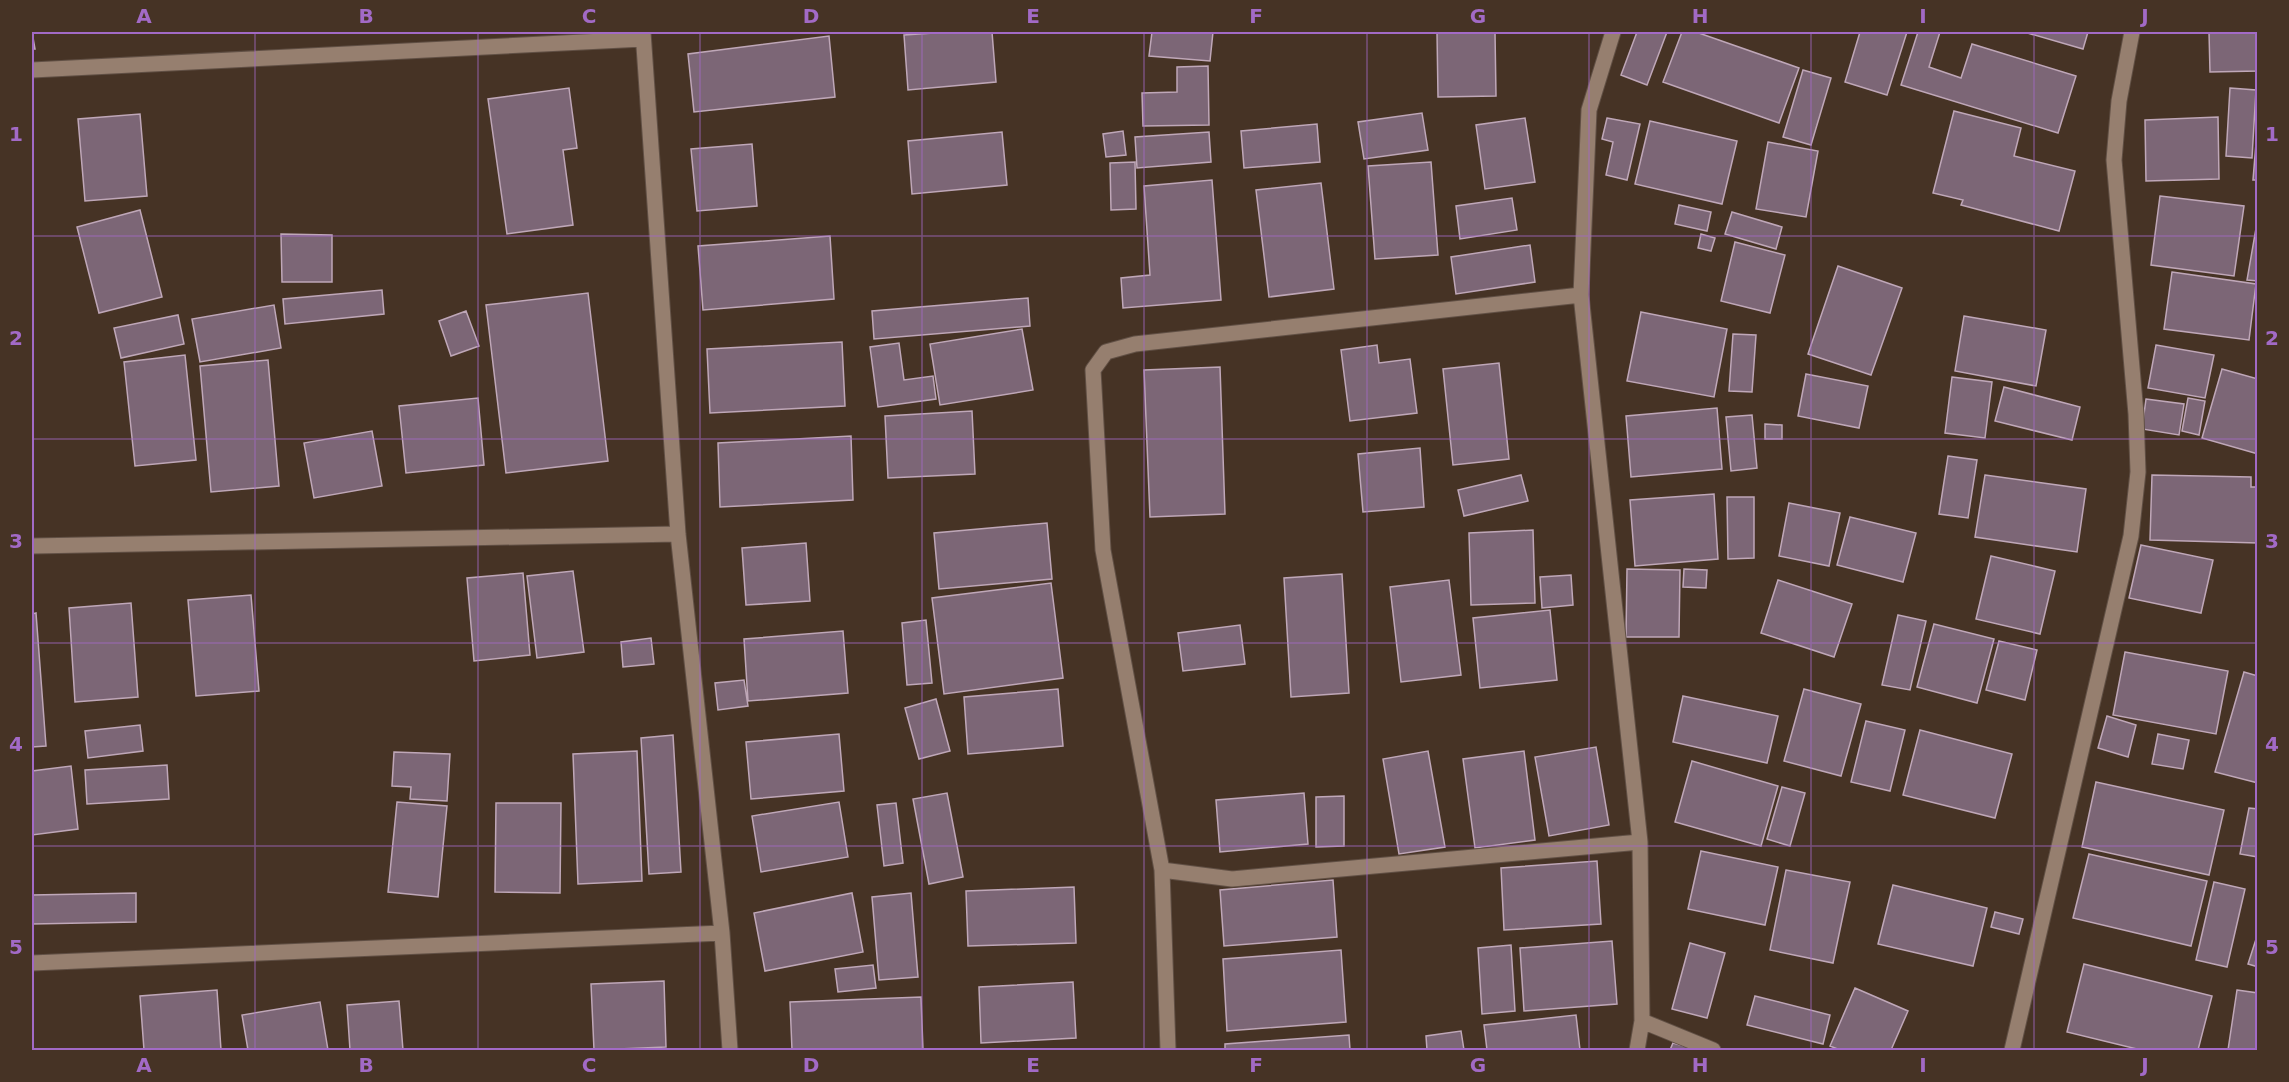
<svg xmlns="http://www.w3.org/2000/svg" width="2289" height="1082" font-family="'DejaVu Sans',sans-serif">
<rect width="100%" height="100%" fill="#463325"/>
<!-- building -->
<path fill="#7c6676" stroke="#bfa7b8" stroke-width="1.5" d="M32,32l3,17h-3z
M949,32h43l4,50 -88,8 -4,-55z
M1152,32h61l-3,29 -61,-5z
M1437,32h58l1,64 -58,1z
M1637,32h30l-20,53 -26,-10z
M1682,32h14l103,36 -20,55 -116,-41z
M1860,32h47l-20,63 -42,-13z
M1918,32h22l-11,35 32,11 11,-34 104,32 -18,57 -157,-48z
M2024,32h64l-5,17z
M2209,32h49v39l-48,1z
M829,36l6,61 -141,15 -6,-58z
M1208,66l1,59 -66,1 -1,-33 35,-1v-25z
M1803,70l28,8 -20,67 -28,-8z
M569,88l8,60 -14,2 10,75 -66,9 -19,-135z
M2230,88l26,2 -4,68 -26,-2z
M1954,111l67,17 -7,28 61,15 -16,60 -98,-26 2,-5 -30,-7z
M1422,113l6,37 -64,9 -6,-37z
M140,114l7,82 -62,5 -7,-82z
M2218,117l1,62 -73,2 -1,-61z
M1525,118l10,64 -50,7 -9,-64z
M1607,118l33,6 -13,56 -21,-5 7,-33 -11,-3z
M2258,119v61h-5z
M1650,121l87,20 -15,63 -87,-20z
M1317,124l3,38 -76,6 -3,-37z
M1123,131l3,24 -20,2 -3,-23z
M1002,132l5,53 -95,9 -4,-53z
M1209,132l2,30 -74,6 -2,-31z
M1768,142l50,9 -12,66 -50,-8z
M752,144l5,62 -60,5 -6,-62z
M1135,162l1,47 -25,1 -1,-47z
M1431,162l7,93 -63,4 -7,-93z
M1212,180l9,120 -98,8 -2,-30 29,-3 -6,-89z
M1321,183l13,106 -65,8 -13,-107z
M2160,196l84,10 -10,70 -83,-11z
M1512,198l5,32 -57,9 -4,-33z
M1679,205l32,7 -4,19 -32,-7z
M140,210l22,87 -63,16 -22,-86z
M1732,212l50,15 -6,22 -51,-15z
M2258,217v64l-11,-1z
M281,234l51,1v47h-50z
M1701,234l14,4 -4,13 -13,-3z
M830,236l4,63 -131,11 -5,-64z
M1735,242l50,13 -15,58 -49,-12z
M1530,245l5,37 -79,12 -5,-37z
M1838,266l64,22 -31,87 -63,-21z
M2172,272l84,12 -7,56 -85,-11z
M382,290l2,24 -99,10 -2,-25z
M588,293l20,168 -102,12 -20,-168z
M1028,298l2,28 -156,13 -2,-28z
M274,305l7,43 -81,14 -8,-43z
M466,311l13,35 -28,10 -12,-35z
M1641,312l86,17 -13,68 -87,-16z
M178,315l6,29 -63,14 -7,-30z
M1964,316l82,14 -10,56 -81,-15z
M1022,329l11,61 -93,15 -10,-61z
M1733,334l23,1 -4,57 -23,-1z
M842,342l3,64 -135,7 -3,-64z
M899,343l5,37 29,-4 3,23 -58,8 -8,-60z
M1377,345l2,18 31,-4 7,54 -67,8 -9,-71z
M2156,345l58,10 -9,43 -57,-10z
M185,355l11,105 -61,6 -11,-104z
M268,360l11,126 -68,6 -11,-126z
M1499,363l10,96 -56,6 -10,-96z
M1220,367l5,147 -75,3 -6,-147z
M2222,369l36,10v75l-56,-16z
M1806,374l62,12 -9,42 -61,-12z
M1952,377l40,5 -7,56 -40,-5z
M2004,387l76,20 -8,33 -77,-19z
M478,398l6,67 -78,8 -7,-67z
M2188,398l17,3 -6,34 -17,-4z
M2146,399l38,5 -5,31 -37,-6z
M1717,408l5,61 -91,8 -5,-61z
M972,411l3,63 -87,4 -3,-62z
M1752,415l5,53 -26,3 -5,-54z
M1765,424l17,1v14h-17z
M372,431l10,55 -68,12 -10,-55z
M851,436l2,64 -133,7 -2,-64z
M1420,448l4,59 -61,5 -5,-58z
M1948,456l29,4 -9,58 -29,-4z
M1521,475l7,26 -64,15 -6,-26z
M1985,475l101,14 -9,63 -102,-15z
M2152,475l99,2v10h7v56l-108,-3z
M1714,494l4,65 -83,7 -5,-66z
M1727,497h27v61l-26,1z
M1789,503l51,10 -11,53 -50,-10z
M1850,517l66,16 -13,49 -66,-17z
M1047,523l5,56 -113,10 -5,-56z
M1533,530l2,73 -64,2 -2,-72z
M806,543l4,58 -64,4 -4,-57z
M2141,545l72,15 -12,53 -72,-15z
M1991,556l64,15 -15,63 -64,-15z
M1627,569l53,1 -1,67h-53z
M1684,569l23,1 -1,18 -23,-1z
M573,571l11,81 -47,6 -10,-82z
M523,573l7,82 -56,6 -7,-83z
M1342,574l7,119 -58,4 -7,-119z
M1571,575l2,30 -31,3 -2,-31z
M1449,580l12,95 -60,7 -11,-95z
M1778,580l74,24 -18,53 -73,-24z
M1051,583l12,95 -119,16 -12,-96z
M251,595l8,96 -63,5 -8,-96z
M131,603l7,94 -63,5 -6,-94z
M1550,610l7,70 -77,8 -7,-70z
M36,613l10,133 -14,1v-133z
M1898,615l28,6 -16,69 -28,-5z
M926,620l6,63 -25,2 -5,-62z
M1934,624l60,15 -17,64 -60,-16z
M1240,625l5,39 -62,7 -5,-38z
M843,631l5,62 -100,8 -4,-62z
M651,638l3,26 -31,3 -2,-25z
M1999,641l38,9 -12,50 -39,-10z
M2125,652l103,19 -12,63 -103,-19z
M2244,672l14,4v107l-43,-11z
M744,680l4,26 -30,4 -3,-27z
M1058,689l5,57 -95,8 -4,-57z
M1804,689l57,15 -20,72 -57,-15z
M1683,696l95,20 -11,47 -94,-21z
M936,699l14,52 -31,8 -14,-51z
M2107,716l29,9 -8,32 -30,-9z
M1866,721l39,9 -15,61 -39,-9z
M140,725l3,26 -55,7 -3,-27z
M1920,730l92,24 -17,64 -92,-23z
M839,734l5,57 -93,8 -5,-57z
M2158,734l31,6 -6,29 -31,-5z
M673,735l8,137 -32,2 -8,-136z
M1596,747l13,78 -60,11 -14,-79z
M637,751l5,130 -64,3 -5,-130z
M1428,751l17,96 -46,7 -16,-95z
M1524,751l11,89 -60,8 -12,-89z
M394,752l56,2 -3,47 -37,-2 1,-12 -19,-1z
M1692,761l86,25 -17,60 -86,-24z
M167,765l2,34 -82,5 -2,-34z
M71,766l7,63 -46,6v-64z
M2096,782l128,28 -15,65 -127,-28z
M1782,787l23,6 -15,53 -23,-7z
M947,793l16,84 -34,7 -16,-85z
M1304,793l4,51 -88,8 -4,-52z
M1344,796v50l-28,1v-50z
M397,802l50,4 -9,91 -50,-5z
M839,802l9,55 -87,15 -9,-56z
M496,803h65l-1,90 -65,-1z
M896,803l7,60 -19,3 -7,-61z
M2249,808l9,1v48l-18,-3z
M1701,851l77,16 -13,58 -77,-16z
M2089,854l118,27 -16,65 -118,-28z
M1597,861l4,63 -97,6 -3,-62z
M1786,870l64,12 -17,81 -63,-13z
M1333,880l4,57 -113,9 -4,-56z
M2214,882l31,7 -18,78 -31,-7z
M1893,885l94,23 -14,58 -95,-22z
M1074,887l2,56 -108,3 -2,-55z
M136,893v29l-104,2v-29z
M852,893l11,59 -98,19 -11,-58z
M911,893l7,84 -39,3 -7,-83z
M1995,912l28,7 -4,15 -28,-7z
M2258,933v34l-10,-3z
M1612,941l5,63 -93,7 -4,-63z
M1690,943l35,10 -18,65 -35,-9z
M1511,945l4,66 -33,3 -4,-66z
M1341,950l5,72 -119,9 -4,-72z
M2084,964l128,32 -14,54h-57l-74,-18z
M873,965l3,23 -38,4 -3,-23z
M664,981l2,66 -72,3 -3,-66z
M1073,982l3,56 -95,5 -2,-56z
M1855,988l53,23 -17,39h-51l-10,-4z
M217,990l4,60h-77l-4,-54z
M2237,990l21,3v57h-30z
M1755,996l75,19 -7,29 -76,-19z
M921,997l2,53h-131l-2,-48z
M399,1001l4,49h-53l-3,-45z
M320,1002l8,48h-80l-6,-35z
M1576,1015l4,35h-93l-3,-25z
M1461,1031l3,19h-37l-1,-14z
M1349,1035l1,15h-125v-6z
M1673,1043l26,7h-29z"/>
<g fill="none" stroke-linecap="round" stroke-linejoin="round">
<defs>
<path id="minor" d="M643,32l35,502 44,399 8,117
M1613,32l-24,78 -8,185 59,547 2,179 -5,29
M32,70l611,-31
M32,546l646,-12
M1162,870l70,9 408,-37
M32,963l690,-30
M1642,1021l71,29
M1168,1050l-6,-180 -59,-320 -10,-180 13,-18 29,-8 446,-49
M2012,1050l119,-514 7,-64 -2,-58 -22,-254 5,-59 13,-69"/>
</defs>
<!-- minor casing -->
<use href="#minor" stroke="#615045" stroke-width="17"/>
<!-- minor -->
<use href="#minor" stroke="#967f6f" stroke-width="15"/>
</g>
<!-- grid -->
<path fill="none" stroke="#a26ac6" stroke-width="1.5" stroke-opacity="0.55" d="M255,32v1018M478,32v1018M700,32v1018M922,32v1018M1144,32v1018M1367,32v1018M1589,32v1018M1811,32v1018M2034,32v1018M32,236h2226M32,439h2226M32,643h2226M32,846h2226"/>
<!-- border -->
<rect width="2289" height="1082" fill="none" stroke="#463325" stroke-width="66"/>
<rect x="33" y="33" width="2223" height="1016" fill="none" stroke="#a26ac6" stroke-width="2"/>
<g font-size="20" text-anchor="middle" font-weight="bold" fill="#a26ac6">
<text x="144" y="23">A</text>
<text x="366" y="23">B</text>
<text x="589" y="23">C</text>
<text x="811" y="23">D</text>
<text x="1033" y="23">E</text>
<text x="1256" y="23">F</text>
<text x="1478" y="23">G</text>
<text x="1700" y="23">H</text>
<text x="1923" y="23">I</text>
<text x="2145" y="23">J</text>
<text x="16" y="141">1</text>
<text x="2272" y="141">1</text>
<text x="16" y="345">2</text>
<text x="2272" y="345">2</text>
<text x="16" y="548">3</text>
<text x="2272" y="548">3</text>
<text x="16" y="751">4</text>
<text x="2272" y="751">4</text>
<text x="16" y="954">5</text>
<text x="2272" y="954">5</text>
<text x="144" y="1072">A</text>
<text x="366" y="1072">B</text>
<text x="589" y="1072">C</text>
<text x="811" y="1072">D</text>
<text x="1033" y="1072">E</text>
<text x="1256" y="1072">F</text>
<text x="1478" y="1072">G</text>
<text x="1700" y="1072">H</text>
<text x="1923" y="1072">I</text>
<text x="2145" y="1072">J</text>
</g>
</svg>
